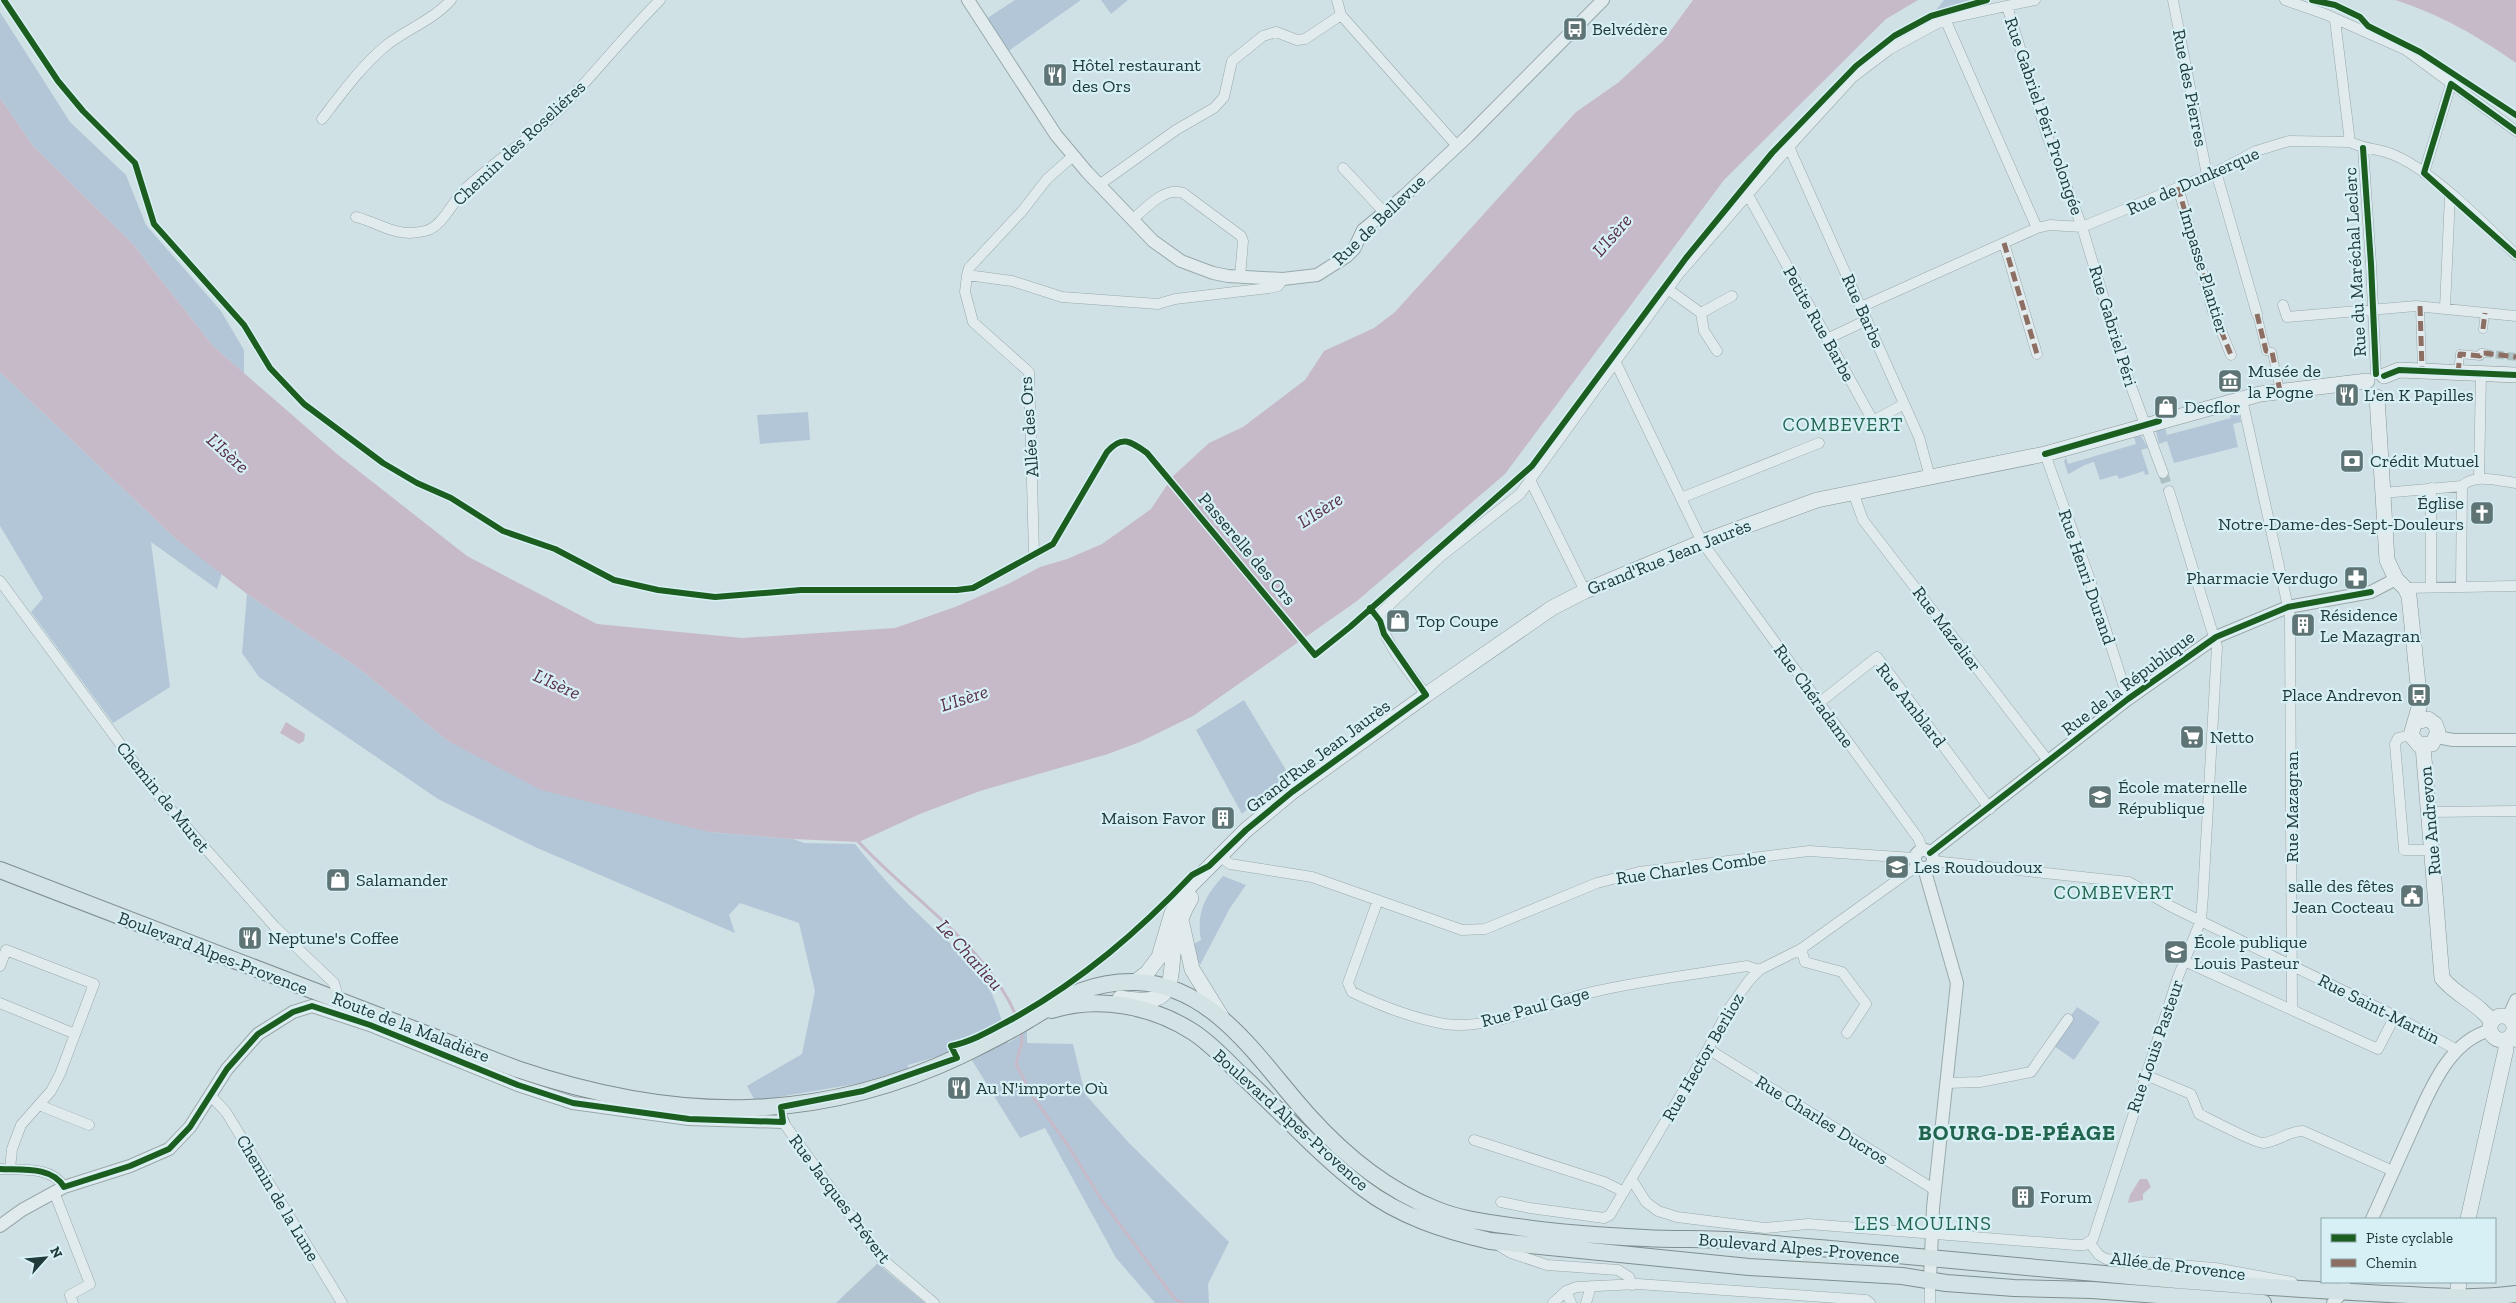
<svg xmlns="http://www.w3.org/2000/svg" width="2516" height="1303" font-family="'Zilla Slab',serif">
<rect width="100%" height="100%" fill="#d0e1e5"/>
<!-- green -->
<path fill="#b3c6d7" d="M1015,0h66l-74,52 -21,-33z
M1101,0h27l-17,14z
M1944,0h33l-41,10z
M0,12l70,110 56,53 20,50 75,86 23,39v23l-30,-26 -82,-104 -98,-96 -34,-49z
M0,372l176,167 46,34 -5,16 -66,-47 19,145 -57,36 -82,-111 12,-14 -43,-72z
M2238,409l3,13 -8,2 5,23 -64,16 -7,-22 -8,3 -3,-13 9,-3 2,7 64,-17 -2,-7z
M808,412l2,28 -50,4 -3,-29z
M2141,436l7,12 -7,2 8,24 -4,1 -1,-4 -25,8 -2,-4 -17,5 -6,-18c-10,2 -17,8 -26,12l-4,-13 2,-4 2,7 68,-20 -2,-7z
M247,594l110,73 91,74 261,91 84,7 11,4 51,1c25,32 52,60 81,87 17,16 29,20 44,41 14,20 22,48 28,71l19,-12v12l46,1 12,50 44,49 100,99 -21,42 1,19h-54l-39,-45 -71,-130 -25,10 -55,-89 -57,16v4l-47,14 -106,18 -8,-15 55,-32 13,-63 -16,-68 -59,-20 -11,12 6,18 -200,-86 -97,-48 -179,-122 -17,-24z
M1244,700l45,75 -47,39 -46,-84z
M1223,876l23,9 -16,23 -30,57 -8,-20 9,-5c-5,-27 4,-44 22,-64z
M2077,1007l23,15 -26,38 -23,-16z"/>
<!-- cemetery -->
<path fill="#b2c3d1" d="M878,1263v1l47,39h-89z"/>
<!-- water -->
<path fill="#c6bac9" d="M1693,0h225l-32,19 -162,161 -219,294 -148,127 -164,115 -53,26 -32,12 -128,37 -60,23 -61,28 -66,-3 -84,-7 -168,-42 -93,-49 -91,-74 -110,-73 -71,-55 -176,-167v-274l34,49 98,96 82,104 123,107 130,102 130,68 145,14 153,-10 60,-21 55,-24 30,-16 27,-8 35,-15 49,-35 22,-33 36,-33 34,-16 62,-47 19,-29 50,-23 21,-16 181,-200 43,-30 44,-41z
M2395,0h121v63c-40,-28 -75,-48 -121,-63z
M286,722l19,12 -1,7 -5,3 -19,-11z
M2140,1179h7l4,8 -8,7v6l-15,3 2,-8z"/>
<g fill="none" stroke-linecap="round" stroke-linejoin="round">
<!-- stream -->
<path stroke="#c6bac9" stroke-width="3" d="M856,839c53,59 131,105 162,181
M1021,1030l1,12 -6,22 17,33 34,47 34,55 74,100 9,4"/>
<!-- pedestrian-tunnel -->
<path stroke="#adc0c3" stroke-width="8" stroke-dasharray="8 4" stroke-linecap="butt" d="M2484,353l32,4"/>
<!-- minor-tunnel -->
<path stroke="#adc0c3" stroke-width="10" stroke-dasharray="10 5" stroke-linecap="butt" d="M2163,473l6,18"/>
<defs>
<path id="pedestrian" d="M2420,306l2,64
M2257,314l9,37 6,1 8,39
M2483,329l2,-16
M2458,373l2,-19 20,2 1,-3h3"/>
<path id="minor" d="M1337,0l4,15 116,131
M2173,0l34,175
M2285,0l40,14 81,36 110,81
M2007,6l40,129 35,92 46,151 35,95
M1945,19l92,209
M2335,20l15,122c14,7 30,7 44,13 40,17 91,69 122,100
M322,119c20,-26 40,-54 66,-75 20,-15 46,-25 63,-44
M1789,147l130,290 11,40
M2363,148l8,116 5,110
M1343,168l41,44
M2216,172l41,142
M2424,173l27,-89
M1099,185l77,-55 38,-22 10,-11 8,-36 31,-25 13,-4 21,8 8,-1 36,-24
M2178,187l35,124 18,44
M1748,195l125,226 31,-17
M356,217c27,7 39,21 69,14 18,-4 28,-31 41,-43 33,-30 71,-54 102,-87 31,-33 60,-69 92,-101
M1132,220c13,-11 33,-34 51,-27l58,43 2,5 -3,36
M2004,243l33,111
M967,275l45,6 50,16 96,7 17,-5 94,-11 9,-2 5,-7
M1669,290l32,23 31,-17
M2283,305l4,12 129,-11 100,10
M1861,307l176,-79 13,-3 32,2 134,-55 40,-21 33,-10 61,1
M2445,308l5,-113
M1701,313l3,18 13,20
M1827,339l40,-19
M1616,363l86,179 216,296 5,12
M2242,399l48,217 2,392
M2045,454l44,123 39,122
M2479,479l2,-105
M1530,480l55,111
M2462,486c13,-13 37,-5 54,-3
M2431,488v99
M1853,492l10,28 186,242
M2383,493l79,-7
M1681,498l138,-55
M1034,554l-5,-182 -56,-50 -8,-30 2,-17 2,-7 54,-58 24,-31 26,-23
M0,581l158,214 117,132 59,56 3,10 -2,7
M2461,586l1,-100
M2405,588l111,-2
M1426,695c-13,-19 -49,-60 -45,-82l59,-56 80,-63 158,-219 111,-128 64,-70 37,-28 55,-30 90,-19
M1819,703l58,-46 113,152
M2411,735l-13,3 -3,6 9,106h28
M2430,812l86,-1
M1220,856l10,8 82,13 150,53 23,-1 112,-46 42,-11 170,-21 105,7
M1933,861l196,21 43,25 223,109 62,34
M1378,900l-30,83 4,9c29,14 60,26 93,32 47,7 105,-23 152,-33 49,-11 100,-17 150,-25l12,4
M1801,949l4,13 37,10 24,32 -19,29
M2184,961l194,88 17,-33
M0,966l6,-16 88,34 -34,90 -9,17 -30,34 -9,24 -2,20
M0,1003l75,31
M2512,1035l4,7
M1708,1049l227,141
M2148,1076l43,18 8,20c11,5 55,29 64,29 14,-1 25,-12 40,-12l90,40
M1946,1083l34,-1 51,-10 37,-53
M211,1096l15,16 116,191
M39,1105l50,20
M781,1107l2,15 98,136 53,45
M1474,1140l130,42 20,10
M0,1169c21,1 52,-3 64,18
M1632,1180l14,22 12,9 19,6 88,11 43,-4 268,21h8l9,-6 85,-262 23,-57 2,-25 14,-248 -48,-156
M54,1192l36,92 -20,11 3,8
M1501,1202l29,6 74,10 6,-3 98,-166 20,-39 20,-28 11,-12 42,-21 116,-83
M2089,1242l10,13 7,4 109,9 77,14
M1498,1245l13,8 36,12 71,5 11,7 3,8
M1566,1291l5,12
M1553,1303l13,-12 11,-4 61,-3 228,16 4,3
M1586,1303l5,-17
M1930,1303v-23"/>
<path id="tertiary" d="M968,0l88,135 31,37 66,69 28,20 32,12 15,3 55,3 34,-4 30,-19 7,-7 9,-19 41,-34 64,-60 135,-136
M2437,737l16,3h63
M1915 859a9 9 0 1 1 18 0a9 9 0 1 1-18 0Z
M1930,853l198,-154 88,-62 72,-30 83,-15 25,-13
M1924,868l33,115 -24,225 -3,72
M2508,1018l8,-18
M2372,1219c13,-29 26,-58 39,-87 17,-37 36,-91 80,-102
M0,1226l22,-16 42,-23 66,-21 39,-17 21,-22 37,-58 31,-35 35,-22 19,-6 58,19 148,60 55,18 116,16 94,3
M2333,1303l9,-11 2,-10"/>
<path id="secondary" d="M2384,376l15,-6 117,5
M2377,397l10,163 9,19 9,9 4,8 11,108 -9,31 8,10 13,-1 6,-12 -3,-8 -7,-5 -12,3
M2423,746l19,232c14,18 37,25 50,44
M1182,924l10,45 29,47
M1135,982l12,-9 12,-16 13,-44 16,-25 58,-58 46,-38 134,-97 126,-87 33,-17 117,-49 115,-42 228,-46 215,-60 107,-13
M1120,998c55,9 49,-9 54,-53 2,-15 9,-34 17,-47
M2490 1028a12 12 0 1 1 24 0a12 12 0 1 1-24 0Z
M2468,1219l38,-170 -1,-9
M2456,1303l3,-21"/>
<path id="primary" d="M0,870l517,199c154,52 296,57 445,-14 22,-11 45,-22 66,-35 38,-23 62,-39 108,-38 79,3 124,80 172,133 35,39 77,74 127,94 26,11 54,14 83,18 42,6 85,9 127,11 32,2 64,0 96,3 177,15 353,34 530,46 46,3 93,6 139,8 35,2 71,4 106,-1
M1052,1010c46,-15 101,-4 141,22 17,11 31,26 45,40 42,38 79,81 125,116 38,29 81,42 127,53l259,26 153,9 44,7 68,5 78,2 171,13"/>
</defs>
<!-- pedestrian casing -->
<use href="#pedestrian" stroke="#98a9ab" stroke-width="9"/>
<!-- minor casing -->
<use href="#minor" stroke="#98a9ab" stroke-width="11"/>
<!-- tertiary casing -->
<use href="#tertiary" stroke="#98a9ab" stroke-width="14"/>
<!-- secondary casing -->
<use href="#secondary" stroke="#88989a" stroke-width="16"/>
<!-- primary casing -->
<use href="#primary" stroke="#7f8e90" stroke-width="18"/>
<!-- pedestrian -->
<use href="#pedestrian" stroke="#e1ebee" stroke-width="8"/>
<!-- minor -->
<use href="#minor" stroke="#e1ebee" stroke-width="10"/>
<!-- tertiary -->
<use href="#tertiary" stroke="#e1ebee" stroke-width="12"/>
<!-- secondary -->
<use href="#secondary" stroke="#e1ebee" stroke-width="15"/>
<!-- primary -->
<use href="#primary" stroke="#d3e2e4" stroke-width="16"/>
<!-- quiet -->
<path stroke="#8d6e63" stroke-width="5" stroke-dasharray="10 5" stroke-linecap="butt" d="M2178,187l35,124 18,44
M2004,243l33,111
M2420,306l2,64
M2257,314l9,37 6,1 8,39
M2483,329l2,-16
M2458,373l2,-19 20,2 1,-3h3l32,4"/>
<defs>
<path id="cycleway" d="M4,0l54,81 25,30 52,52 19,61 90,101 26,43 34,36 79,59 34,20 34,15 52,33 52,18 59,31 44,10 57,7 86,-7h156l16,-2 80,-44 54,-92c15,-17 23,-11 40,1l168,202 35,-28 182,-161 154,-208 86,-105 84,-87 38,-30 37,-20 56,-16
M2312,0l23,5 25,12 8,9 52,26 96,63
M2516,131l-65,-47 -27,89 92,82
M2363,148l8,116 5,110
M2384,376l15,-6 117,5
M2045,454l114,-33
M1930,853l198,-154 88,-62 72,-30 83,-15
M0,1169c21,1 52,-3 64,18l66,-21 39,-17 21,-22 37,-58 31,-35 35,-22 19,-6 58,19 148,60 55,18 116,16 94,3 -2,-15 82,-16 94,-33 -6,-12c23,-5 42,-17 63,-28 68,-38 124,-86 178,-143l17,-9 37,-36 46,-38 134,-97 -42,-61 -4,-13 -10,-13"/>
</defs>
<!-- cycleway casing -->
<use href="#cycleway" stroke="#d7f0f5" stroke-width="9"/>
<!-- cycleway -->
<use href="#cycleway" stroke="#1b5e20" stroke-width="6"/>
</g>
<!-- icons -->
<defs>
<symbol id="bus-square" viewBox="-11 -11 22 22"><rect x="-9" y="-9" width="18" height="18" rx="4" fill="#5e7475" stroke="#d7f0f5"/><path d="M-5-6H5V4H4V6H2V4H-2V6H-4V4H-5ZM-3.5-4V0h7V-4ZM-3.5 1.2v1.5H-2V1.2ZM2 1.2v1.5H3.5V1.2Z" fill="#fff"/></symbol>
<symbol id="restaurant-square" viewBox="-11 -11 22 22"><rect x="-9" y="-9" width="18" height="18" rx="4" fill="#5e7475" stroke="#d7f0f5"/><path d="M-5-6h1v4h1v-4h1v4h1v-4h1v5L-1.5 .5V6h-2V.5L-5-1ZM5-6V6H3V1.5H1.5Q1.5-4 5-6Z" fill="#fff"/></symbol>
<symbol id="museum-square" viewBox="-11 -11 22 22"><rect x="-9" y="-9" width="18" height="18" rx="4" fill="#5e7475" stroke="#d7f0f5"/><path d="M0-6L6-3V-2H-6V-3ZM-5-1h2V3h-2ZM-1-1h2V3h-2ZM3-1h2V3H3ZM-6 4H6V6H-6Z" fill="#fff"/></symbol>
<symbol id="shop-square" viewBox="-11 -11 22 22"><rect x="-9" y="-9" width="18" height="18" rx="4" fill="#5e7475" stroke="#d7f0f5"/><path d="M-5-2.5h2.3a2.7 3.5 0 0 1 5.4 0H5L5.5 6h-11ZM-1.5-2.5h3a1.5 2.3 0 0 0-3 0Z" fill="#fff"/></symbol>
<symbol id="bank-square" viewBox="-11 -11 22 22"><rect x="-9" y="-9" width="18" height="18" rx="4" fill="#5e7475" stroke="#d7f0f5"/><path d="M-6-4H6V4H-6ZM0-2.3a2.3 2.3 0 1 0 0 4.6a2.3 2.3 0 1 0 0-4.6Z" fill="#fff"/></symbol>
<symbol id="church-square" viewBox="-11 -11 22 22"><rect x="-9" y="-9" width="18" height="18" rx="4" fill="#5e7475" stroke="#d7f0f5"/><path d="M-1.2-6h2.4v3.5h3.3v2.4h-3.3V6h-2.4V-.1h-3.3v-2.4h3.3Z" fill="#fff"/></symbol>
<symbol id="pharmacy-square" viewBox="-11 -11 22 22"><rect x="-9" y="-9" width="18" height="18" rx="4" fill="#5e7475" stroke="#d7f0f5"/><path d="M-2-6h4v4h4v4h-4v4h-4v-4h-4v-4h4Z" fill="#fff"/></symbol>
<symbol id="building-square" viewBox="-11 -11 22 22"><rect x="-9" y="-9" width="18" height="18" rx="4" fill="#5e7475" stroke="#d7f0f5"/><path d="M-4-6H4V6H1V3H-1V6H-4ZM-2.5-4.3h1.7v1.8h-1.7ZM.8-4.3h1.7v1.8H.8ZM-2.5-1h1.7V.8h-1.7ZM.8-1h1.7V.8H.8Z" fill="#fff"/></symbol>
<symbol id="supermarket-square" viewBox="-11 -11 22 22"><rect x="-9" y="-9" width="18" height="18" rx="4" fill="#5e7475" stroke="#d7f0f5"/><path d="M-6-5.5h2.5l.6 2H6L4.5 2H-2.5L-4.4-4H-6ZM-1.5 3.2a1.3 1.3 0 1 0 .1 0ZM3 3.2a1.3 1.3 0 1 0 .1 0Z" fill="#fff"/></symbol>
<symbol id="school-square" viewBox="-11 -11 22 22"><rect x="-9" y="-9" width="18" height="18" rx="4" fill="#5e7475" stroke="#d7f0f5"/><path d="M0-5L7-2L0 1L-7-2ZM-4 1L0 2.5L4 1V4Q0 6-4 4Z" fill="#fff"/></symbol>
<symbol id="civic-square" viewBox="-11 -11 22 22"><rect x="-9" y="-9" width="18" height="18" rx="4" fill="#5e7475" stroke="#d7f0f5"/><path d="M-.6-6.5H3V-4.5H.6V-3L4-1V1h2V6H-6V1h2V-1L-.6-3ZM-1.2 2.5V6h2.4V2.5Z" fill="#fff"/></symbol>
</defs>
<g fill-rule="evenodd">
<use href="#bus-square" x="1561" y="15" width="28" height="28"/>
<use href="#restaurant-square" x="1041" y="61" width="28" height="28"/>
<use href="#museum-square" x="2216" y="367" width="28" height="28"/>
<use href="#restaurant-square" x="2333" y="381" width="28" height="28"/>
<use href="#shop-square" x="2152" y="393" width="28" height="28"/>
<use href="#bank-square" x="2338" y="447" width="28" height="28"/>
<use href="#church-square" x="2468" y="499" width="28" height="28"/>
<use href="#pharmacy-square" x="2342" y="564" width="28" height="28"/>
<use href="#shop-square" x="1384" y="607" width="28" height="28"/>
<use href="#building-square" x="2289" y="611" width="28" height="28"/>
<use href="#bus-square" x="2405" y="681" width="28" height="28"/>
<use href="#supermarket-square" x="2178" y="723" width="28" height="28"/>
<use href="#school-square" x="2086" y="783" width="28" height="28"/>
<use href="#building-square" x="1209" y="804" width="28" height="28"/>
<use href="#school-square" x="1883" y="853" width="28" height="28"/>
<use href="#shop-square" x="324" y="866" width="28" height="28"/>
<use href="#civic-square" x="2398" y="882" width="28" height="28"/>
<use href="#restaurant-square" x="236" y="924" width="28" height="28"/>
<use href="#school-square" x="2162" y="938" width="28" height="28"/>
<use href="#restaurant-square" x="945" y="1074" width="28" height="28"/>
<use href="#building-square" x="2009" y="1183" width="28" height="28"/>
</g>
<g text-anchor="middle" dominant-baseline="central" stroke-width="4.5" stroke-linejoin="round" paint-order="stroke">
<!-- poi labels -->
<g font-size="18" fill="#203a39" stroke="#d7f0f5" text-anchor="start">
<text x="1592" y="29">Belvédère</text>
<text x="1072" y="65">Hôtel restaurant<tspan x="1072" dy="21">des Ors</tspan></text>
<text x="2248" y="371">Musée de<tspan x="2248" dy="21">la Pogne</tspan></text>
<text x="2364" y="395">L'en K Papilles</text>
<text x="2184" y="407">Decflor</text>
<text x="2370" y="461">Crédit Mutuel</text>
<text x="2464" y="503" text-anchor="end">Église<tspan x="2464" dy="21">Notre-Dame-des-Sept-Douleurs</tspan></text>
<text x="2338" y="578" text-anchor="end">Pharmacie Verdugo</text>
<text x="2320" y="615">Résidence<tspan x="2320" dy="21">Le Mazagran</tspan></text>
<text x="1416" y="621">Top Coupe</text>
<text x="2402" y="695" text-anchor="end">Place Andrevon</text>
<text x="2210" y="737">Netto</text>
<text x="2118" y="787">École maternelle<tspan x="2118" dy="21">République</tspan></text>
<text x="1206" y="818" text-anchor="end">Maison Favor</text>
<text x="1914" y="867">Les Roudoudoux</text>
<text x="356" y="880">Salamander</text>
<text x="2394" y="886" text-anchor="end">salle des fêtes<tspan x="2394" dy="21">Jean Cocteau</tspan></text>
<text x="268" y="938">Neptune's Coffee</text>
<text x="2194" y="942">École publique<tspan x="2194" dy="21">Louis Pasteur</tspan></text>
<text x="976" y="1088">Au N'importe Où</text>
<text x="2040" y="1197">Forum</text>
</g>
<!-- street labels -->
<g font-size="18" fill="#203a39" stroke="#d7f0f5">
<text transform="translate(2190 88) rotate(79)">Rue des Pierres</text>
<text transform="translate(2044 116) rotate(71)">Rue Gabriel Péri Prolongée</text>
<text transform="translate(519 143) rotate(-43)">Chemin des Roseliéres</text>
<text transform="translate(2193 181) rotate(-24)">Rue de Dunkerque</text>
<text transform="translate(1379 220) rotate(-44)">Rue de Bellevue</text>
<text transform="translate(2355 262) rotate(-93)">Rue du Maréchal Leclerc</text>
<text transform="translate(2204 271) rotate(73)">Impasse Plantier</text>
<text transform="translate(1863 311) rotate(66)">Rue Barbe</text>
<text transform="translate(1819 324) rotate(61)">Petite Rue Barbe</text>
<text transform="translate(2113 326) rotate(73)">Rue Gabriel Péri</text>
<text transform="translate(1029 427) rotate(-94)">Allée des Ors</text>
<text transform="translate(1247 549) rotate(50)">Passerelle des Ors</text>
<text transform="translate(1669 557) rotate(-22)">Grand'Rue Jean Jaurès</text>
<text transform="translate(2087 577) rotate(71)">Rue Henri Durand</text>
<text transform="translate(1947 629) rotate(53)">Rue Mazelier</text>
<text transform="translate(2128 683) rotate(-37)">Rue de la République</text>
<text transform="translate(1814 696) rotate(54)">Rue Chéradame</text>
<text transform="translate(1911 705) rotate(52)">Rue Amblard</text>
<text transform="translate(1318 756) rotate(-37)">Grand'Rue Jean Jaurès</text>
<text transform="translate(163 797) rotate(51)">Chemin de Muret</text>
<text transform="translate(2292 807) rotate(-90)">Rue Mazagran</text>
<text transform="translate(2430 821) rotate(-95)">Rue Andrevon</text>
<text transform="translate(1691 868) rotate(-8)">Rue Charles Combe</text>
<text transform="translate(213 953) rotate(21)">Boulevard Alpes-Provence</text>
<text transform="translate(1535 1007) rotate(-15)">Rue Paul Gage</text>
<text transform="translate(2379 1009) rotate(27)">Rue Saint-Martin</text>
<text transform="translate(411 1027) rotate(21)">Route de la Maladière</text>
<text transform="translate(2155 1046) rotate(-71)">Rue Louis Pasteur</text>
<text transform="translate(1703 1057) rotate(-60)">Rue Hector Berlioz</text>
<text transform="translate(1291 1120) rotate(42)">Boulevard Alpes-Provence</text>
<text transform="translate(1822 1120) rotate(32)">Rue Charles Ducros</text>
<text transform="translate(278 1198) rotate(59)">Chemin de la Lune</text>
<text transform="translate(840 1199) rotate(53)">Rue Jacques Prévert</text>
<text transform="translate(1799 1248) rotate(5)">Boulevard Alpes-Provence</text>
<text transform="translate(2178 1266) rotate(7)">Allée de Provence</text>
</g>
<!-- water labels -->
<g font-size="19" font-style="italic" fill="#593049" stroke="#d7f0f5">
<text transform="translate(1612 235) rotate(-49)">L'Isère</text>
<text transform="translate(228 453) rotate(42)">L'Isère</text>
<text transform="translate(1320 510) rotate(-33)">L'Isère</text>
<text transform="translate(557 684) rotate(24)">L'Isère</text>
<text transform="translate(964 698) rotate(-18)">L'Isère</text>
<text transform="translate(970 955) rotate(48)">Le Charlieu</text>
</g>
<!-- neighbourhood labels -->
<g font-size="19" letter-spacing="1" fill="#21654f" stroke="#d7f0f5">
<text x="1843" y="424">COMBEVERT</text>
<text x="2114" y="892">COMBEVERT</text>
</g>
<!-- quarter labels -->
<g font-size="20" letter-spacing="1" fill="#21654f" stroke="#d7f0f5">
<text x="1923" y="1223">LES MOULINS</text>
</g>
<!-- district labels -->
<g font-size="22" font-weight="bold" letter-spacing="1" fill="#21654f" stroke="#d7f0f5">
<text x="2017" y="1132">BOURG-DE-PÉAGE</text>
</g>
</g>
<!-- legend -->
<rect x="2321" y="1218" width="175" height="65" fill="#d7f0f5" stroke="#8ea7aa"/>
<rect x="2331" y="1234" width="25" height="8" fill="#1b5e20" stroke="#8ea7aa"/>
<text x="2366" y="1243" font-size="15" fill="#203a39">Piste cyclable</text>
<rect x="2331" y="1259" width="25" height="8" fill="#8d6e63" stroke="#8ea7aa"/>
<text x="2366" y="1268" font-size="15" fill="#203a39">Chemin</text>
<!-- north arrow -->
<g transform="translate(45 1258) rotate(63)" stroke="#d7f0f5" stroke-width="4" paint-order="stroke">
<path d="M0-4L9 19L0 12L-9 19Z" fill="#203a39"/>
<text y="-8" font-size="14" font-weight="bold" text-anchor="middle" fill="#203a39">N</text>
</g>
</svg>
